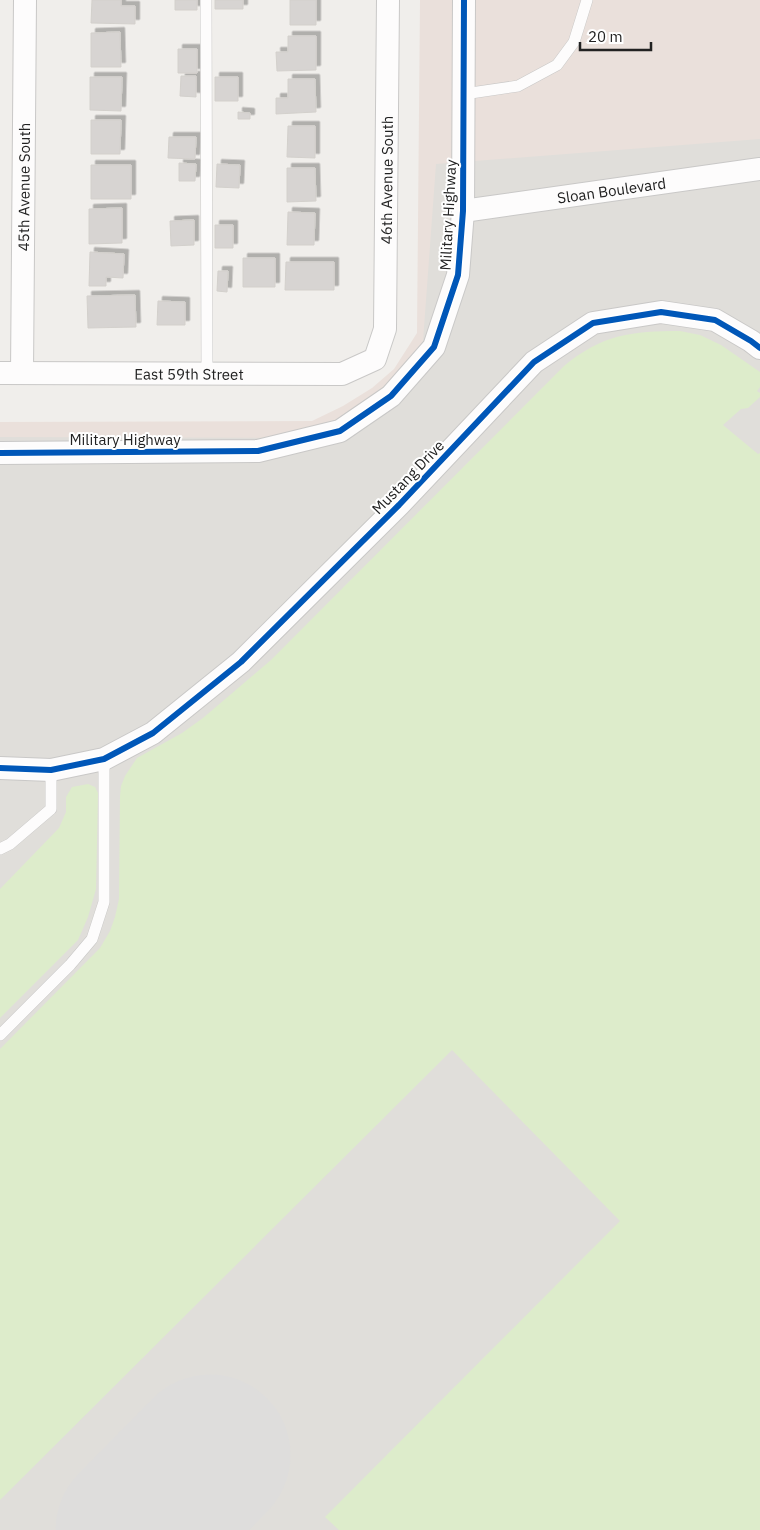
<svg xmlns="http://www.w3.org/2000/svg" width="760" height="1530" font-family="'IBM Plex Sans',sans-serif">
<defs>
<filter id="shadow"><feDropShadow dx="4.5" dy="-4.5" stdDeviation="0" flood-color="#0004"/></filter>
</defs>
<rect width="100%" height="100%" fill="#f0eeeb"/>
<!-- military -->
<path fill="#eae0db" d="M420,0h340v322l-760,594v-494l312,-1 31,-15 29,-18 22,-19 23,-36z"/>
<!-- airport -->
<path fill="#e0deda" d="M760,139v1391h-760v-1093l322,1 56,-41 45,-56 13,-177z"/>
<!-- grass -->
<path fill="#ddeccb" d="M680,331l20,4 21,10 39,27v15l-3,4 3,2v4l-12,11 -7,1 -18,16 35,29 2,-1v1077h-421l-14,-13 295,-296 -168,-171 -452,450v-451l100,-101 10,-17 5,-14 4,-18 1,-103 1,-10 4,-10 12,-18 45,-25 21,-15 68,-58 293,-294c39,-32 68,-35 116,-35z
M88,784l7,3 3,6 -2,96 -8,28 -10,23 -78,78v-129l59,-61 7,-16v-15l6,-10z"/>
<g fill="none" stroke-linecap="round" stroke-linejoin="round">
<!-- runway -->
<path stroke="#dedddc" stroke-width="161" d="M136,1530l74,-75"/>
</g>
<!-- building -->
<path fill="#d7d4d2" stroke="#d3d0cc" filter="url(#shadow)" d="M92,0h29v6h14v18l-44,-1z
M175,0h22v10h-22z
M215,0h28v9h-28z
M290,0h26v25h-26z
M120,32l1,35h-30v-34z
M288,36h28v34l-39,1 -1,-19h12z
M178,49h19v24h-19z
M181,76h15v21l-16,-1z
M90,77h32l-1,34 -31,-1z
M215,77h23v24h-23z
M288,79h27l1,33 -40,2v-16h12z
M238,112l12,1v6h-12z
M91,120h30l-1,34h-29z
M288,126h27v32l-28,-1z
M169,137h27l-1,22 -27,-1z
M179,163l17,1 -1,17h-16z
M217,164l23,1 -1,23 -23,-1z
M91,165h40v34h-40z
M287,168h28l1,33 -29,1z
M122,208v35l-33,1v-35z
M288,212l27,1 -1,32h-27z
M194,220v25l-23,1 -1,-25z
M215,225h18v23h-18z
M90,252l34,2 -1,24 -17,-1v9h-17z
M243,258h32v29h-32z
M286,262h48v28h-49z
M218,271h10l-1,21 -10,-1z
M135,295l1,32 -48,1 -1,-32z
M158,301l27,1v23h-28z"/>
<g fill="none" stroke-linecap="round" stroke-linejoin="round">
<defs>
<path id="service" d="M206,0l1,374
M464,94l54,-8 39,-21 17,-23 13,-42
M0,849l10,-5 41,-35v-39
M0,1035l70,-70 22,-26 12,-37v-143"/>
<g id="minor">
<path id="s1" d="M463,211l297,-42"/>
<path id="s2" d="M0,373l342,1 33,-15 10,-30 3,-329"/>
<path id="s3" d="M22,373l3,-373"/>
<path d="M0,453l258,-2 82,-20 51,-35 43,-49 24,-72 5,-64 1,-211"/>
<path d="M0,768l51,2 53,-11 49,-26 88,-71 158,-157 135,-143 59,-39 68,-11 54,8 36,21 9,7"/>
</g>
</defs>
<!-- service casing -->
<use href="#service" stroke="#c9c8c7" stroke-width="12"/>
<!-- minor casing -->
<use href="#minor" stroke="#c9c8c7" stroke-width="24"/>
<!-- service -->
<use href="#service" stroke="#fdfcfc" stroke-width="11"/>
<!-- minor -->
<use href="#minor" stroke="#fdfcfc" stroke-width="22"/>
<defs>
<path id="cycleway" d="M0,453l258,-2 82,-20 51,-35 43,-49 24,-72 5,-64 1,-211
M0,768l51,2 53,-11 49,-26 88,-71 158,-157 135,-143 59,-39 68,-11 54,8 36,21 9,7"/>
</defs>
<!-- cycleway casing -->
<use href="#cycleway" stroke="#fff" stroke-width="9"/>
<!-- cycleway -->
<use href="#cycleway" stroke="#0057b8" stroke-width="6"/>
</g>
<g text-anchor="middle" dominant-baseline="central" stroke-width="4" stroke-linejoin="round" paint-order="stroke">
<!-- street labels -->
<g font-size="15" fill="#222" stroke="#fff">
<text stroke="none"><textPath href="#s2" startOffset="559">46th Avenue South</textPath></text>
<text stroke="none"><textPath href="#s3" startOffset="186">45th Avenue South</textPath></text>
<text stroke="none"><textPath href="#s1" startOffset="150">Sloan Boulevard</textPath></text>
<text transform="translate(448 215) rotate(-87)">Military Highway</text>
<text stroke="none"><textPath href="#s2" startOffset="189">East 59th Street</textPath></text>
<text x="125" y="439">Military Highway</text>
<text transform="translate(408 477) rotate(-46)">Mustang Drive</text>
</g>
</g>
<!-- scale -->
<path d="M580 42v8h71v-8" fill="none" stroke="#222222" stroke-width="2.5"/>
<text x="588" y="42" font-size="15" fill="#222222" stroke="#ffffff" stroke-width="4" paint-order="stroke">20 m</text>
</svg>
